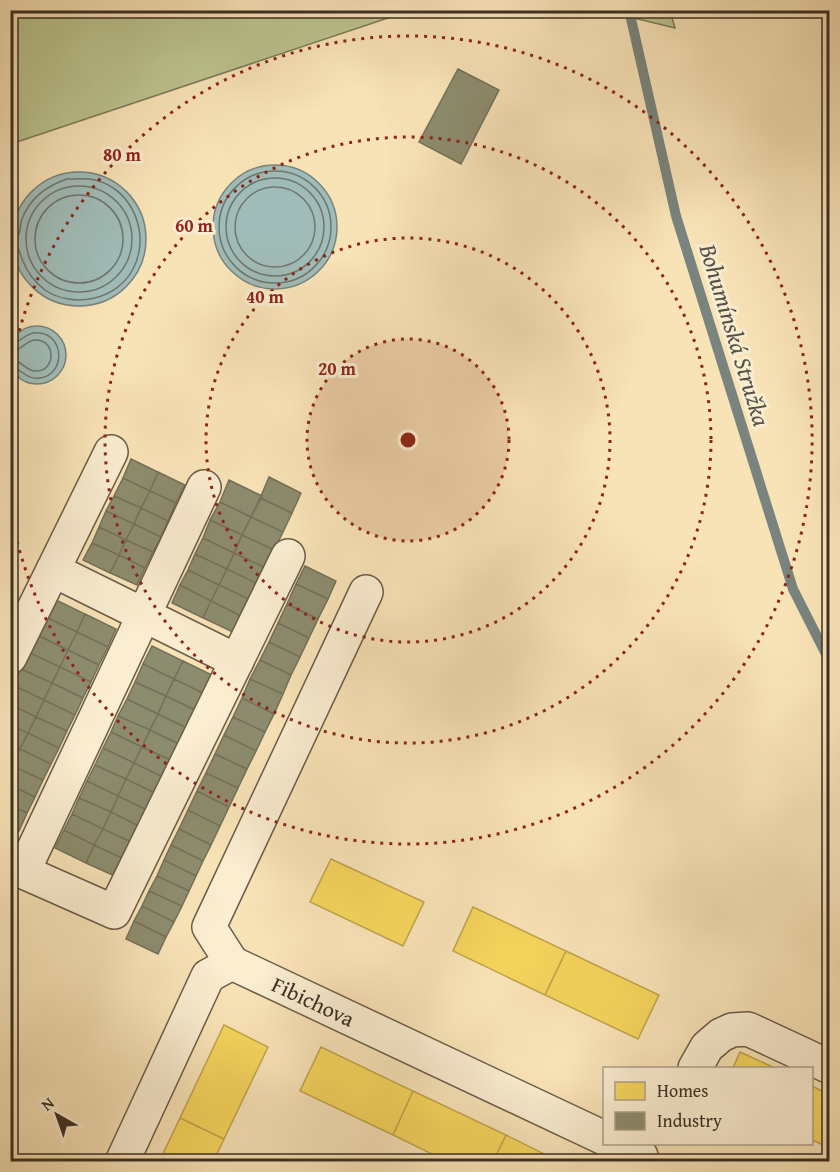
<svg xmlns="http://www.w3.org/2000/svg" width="840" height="1172" font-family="'Gentium Book Plus',serif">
<rect width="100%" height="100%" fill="#f8e3b7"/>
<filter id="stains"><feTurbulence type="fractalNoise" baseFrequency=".00333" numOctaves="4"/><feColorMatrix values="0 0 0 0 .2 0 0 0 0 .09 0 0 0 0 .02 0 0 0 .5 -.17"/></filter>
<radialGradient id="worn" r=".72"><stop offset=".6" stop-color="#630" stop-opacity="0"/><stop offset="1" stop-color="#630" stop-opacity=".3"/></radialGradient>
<!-- green -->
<path fill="#bcc48f" stroke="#7c7a5a" stroke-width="1.5" d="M11,10h398v1l-398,133z
M605,11h65l5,17z"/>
<!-- water -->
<path fill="#a0bcb8" stroke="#78847d" stroke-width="1.5" d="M213 227a62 62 0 1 1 124 0a62 62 0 1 1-124 0Z
M12 239a67 67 0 1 1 134 0a67 67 0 1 1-134 0Z
M8 355a29 29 0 1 1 58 0a29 29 0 1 1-58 0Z"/>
<!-- homes -->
<path fill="#f6d55c" stroke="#bea34b" stroke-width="1.5" d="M331,859l93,43 -21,44 -93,-44z
M473,907l93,44 -21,44 -92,-44z
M566,951l93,44 -21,44 -93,-44z
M224,1025l44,22 -44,92 -44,-21z
M321,1047l92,44 -20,44 -93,-44z
M740,1052l35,16h-42z
M812,1086l18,9v53l-18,-8z
M413,1091l93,44 -13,27h-45l-55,-27z
M180,1118l44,21 -11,23h-54z
M506,1135l54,27h-67z"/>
<!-- industry -->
<path fill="#8c8c6e" stroke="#747058" stroke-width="1.5" d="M458,69l41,21 -38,74 -42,-22z
M131,459l27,13 -8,19 -27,-13z
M158,472l27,13 -9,18 -26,-12z
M269,477l32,16 -9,20 -31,-15 1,-2h-1z
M123,478l27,13 -9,17 -27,-12z
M229,480l33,16 -11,21 -31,-15z
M150,491l26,12 -8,18 -27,-13z
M114,496l27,12 -7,16 -28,-13z
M260,498l32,15 -9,19 -32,-15z
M220,502l31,15 -9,18 -32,-15z
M141,508l27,13 -7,16 -27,-13z
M106,511l28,13 -8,16 -27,-13z
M251,517l32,15 -9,18 -32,-15z
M210,520l32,15 -8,18 -31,-15z
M134,524l27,13 -8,15 -27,-12z
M99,527l27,13 -7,15 -27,-12z
M242,535l32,15 -8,18 -32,-15z
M203,538l31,15 -7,16 -32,-15z
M126,540l27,12 -8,16 -26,-13z
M92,543l27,12 -9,18 -27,-13z
M234,553l32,15 -8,16 -31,-15z
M195,554l32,15 -8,16 -31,-15z
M119,555l26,13 -8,17 -27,-12z
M305,566l31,15 -8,18 -32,-15z
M227,569l31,15 -7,16 -32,-15z
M188,570l31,15 -8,16 -31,-16z
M296,584l32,15 -10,20 -31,-15z
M180,585l31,16 -8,17 -31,-15z
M219,585l32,15 -8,17 -32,-16z
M54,599l31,15 -8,18 -31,-15z
M211,601l32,16 -8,16 -32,-15z
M287,604l31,15 -9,19 -31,-15z
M85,614l31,15 -8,18 -31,-15z
M46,617l31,15 -9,18 -31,-15z
M278,623l31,15 -9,19 -31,-15z
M77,632l31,15 -9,18 -31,-15z
M37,635l31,15 -8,17 -32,-15z
M269,642l31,15 -9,18 -31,-15z
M152,646l31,15 -9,18 -31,-15z
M68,650l31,15 -8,17 -31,-15z
M28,652l32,15 -8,16 -31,-14z
M260,660l31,15 -8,19 -33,-15z
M183,661l31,15 -9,18 -31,-15z
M143,664l31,15 -8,17 -31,-14z
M60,667l31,15 -8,16 -31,-15z
M21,669l31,14 -8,17 -31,-15z
M174,679l31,15 -8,17 -31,-15z
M250,679l33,15 -9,20 -32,-16z
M135,682l31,14 -8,18 -31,-15z
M52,683l31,15 -8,17 -31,-15z
M13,685l31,15 -8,17 -26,-13v-14z
M166,696l31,15 -8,18 -31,-15z
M242,698l32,16 -9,18 -32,-15z
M127,699l31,15 -8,16 -32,-14z
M44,700l31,15 -8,16 -31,-14z
M10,704l26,13 -8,16 -18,-8z
M158,714l31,15 -8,16 -31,-15z
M118,716l32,14 -8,17 -31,-15z
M36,717l31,14 -8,17 -31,-15z
M233,717l32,15 -9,19 -32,-16z
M10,725l18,8 -8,16 -10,-5z
M150,730l31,15 -8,16 -31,-14z
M111,732l31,15 -8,16 -31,-15z
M28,733l31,15 -8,16 -31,-15z
M224,735l32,16 -9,18 -32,-15z
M10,744l10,5 -8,17 -2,-1z
M142,747l31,14 -8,17 -31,-15z
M103,748l31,15 -8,16 -31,-14z
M20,749l31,15 -8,16 -31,-14z
M215,754l32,15 -9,19 -32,-15z
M134,763l31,15 -8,16 -31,-15z
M95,765l31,14 -8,17 -31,-15z
M12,766l31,14 -8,17 -25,-12v-16z
M206,773l32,15 -9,19 -32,-16z
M126,779l31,15 -8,17 -31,-15z
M87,781l31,15 -7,16 -32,-14z
M10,785l25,12 -8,16 -17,-8z
M197,791l32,16 -9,19 -32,-16z
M118,796l31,15 -8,16 -30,-15z
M79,798l32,14 -8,17 -31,-15z
M10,805l17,8 -8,18 -9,-4z
M188,810l32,16 -9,19 -32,-16z
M111,812l30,15 -7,16 -31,-14z
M72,814l31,15 -9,16 -30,-15z
M103,829l31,14 -8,17 -32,-15z
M179,829l32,16 -8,16 -32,-16z
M64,830l30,15 -8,18 -31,-15z
M94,845l32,15 -9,17 -31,-14z
M171,845l32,16 -7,15 -32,-16z
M164,860l32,16 -7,15 -32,-15z
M157,876l32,15 -7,15 -33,-15z
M149,891l33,15 -8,16 -32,-16z
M142,906l32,16 -8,15 -32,-16z
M134,921l32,16 -8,17 -32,-15z"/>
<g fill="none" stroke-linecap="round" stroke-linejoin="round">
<!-- shore -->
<path stroke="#6e766e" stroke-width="1.5" d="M219 227a56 56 0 1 1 112 0a56 56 0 1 1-112 0Z
M226 227a49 49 0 1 1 98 0a49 49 0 1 1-98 0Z
M67,179c9,0 19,-1 28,1 38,9 56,55 38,89 -16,31 -60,40 -88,21 -9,-7 -18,-18 -22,-29 -4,-8 -3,-14 -10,-20 2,-3 5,-5 6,-7 2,-5 1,-10 3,-15 8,-21 24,-33 45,-40z
M26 239a53 53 0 1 1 106 0a53 53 0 1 1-106 0Z
M235 227a40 40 0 1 1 80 0a40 40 0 1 1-80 0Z
M35 239a44 44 0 1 1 88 0a44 44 0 1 1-88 0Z
M10,344c12,-1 15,-13 30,-11 25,3 25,42 0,45 -15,2 -18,-10 -30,-11
M10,351c13,0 15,-11 26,-11 20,0 20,31 0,31 -11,0 -14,-11 -26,-12"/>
<!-- stream -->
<path stroke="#78847d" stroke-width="10" d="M629,10l47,206 117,373 37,73"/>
<defs>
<g id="minor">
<path d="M53,570l58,-118"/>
<path d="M10,657l43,-87 184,91"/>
<path d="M10,866l104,46 174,-356"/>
<path d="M23,872l181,-385"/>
<path d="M232,963l-23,-36 157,-335"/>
<path d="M695,1068l12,-21 14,-12 11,-5 16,-1 82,38"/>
<path d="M615,1144l26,12"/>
<path id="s1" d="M122,1162l86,-186 24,-13 372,175"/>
</g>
</defs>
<!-- minor casing -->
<use href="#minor" stroke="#6a5c49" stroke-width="36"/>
<!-- minor -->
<use href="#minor" stroke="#faedd0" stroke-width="33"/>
</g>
<!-- distance rings -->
<circle cx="408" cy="440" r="101" fill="#8f2418" fill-opacity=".12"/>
<g fill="none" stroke="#8f2418" stroke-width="3" stroke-dasharray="3 6">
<circle cx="408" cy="440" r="101"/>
<circle cx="408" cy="440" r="202"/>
<circle cx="408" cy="440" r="303"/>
<path d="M11 366A404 404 0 1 1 11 514"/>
</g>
<g text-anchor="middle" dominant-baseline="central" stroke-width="6" stroke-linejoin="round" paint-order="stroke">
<!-- street labels -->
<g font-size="22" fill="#3b2f24" stroke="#faedd0">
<text stroke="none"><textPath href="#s1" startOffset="322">Fibichova</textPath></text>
</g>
<!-- water labels -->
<g font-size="24" font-style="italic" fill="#545249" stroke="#faedd0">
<text transform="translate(735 335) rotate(73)">Bohumínská Stružka</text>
</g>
</g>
<circle cx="408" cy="440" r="9" fill="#8f2418" stroke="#faedd0" stroke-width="3"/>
<g font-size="18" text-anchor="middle" font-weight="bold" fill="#8f2418" stroke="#faedd0" stroke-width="6" stroke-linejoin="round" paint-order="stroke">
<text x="122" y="161">80 m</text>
<text x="194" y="232">60 m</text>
<text x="265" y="303">40 m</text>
<text x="337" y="375">20 m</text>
</g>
<!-- margin -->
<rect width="840" height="1172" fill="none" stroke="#f8e3b7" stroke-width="36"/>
<rect x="12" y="12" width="816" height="1148" fill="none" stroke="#3b2f24" stroke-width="3"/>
<rect x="18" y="18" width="804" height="1136" fill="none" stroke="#3b2f24" stroke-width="1.5"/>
<!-- legend -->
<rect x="603" y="1067" width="210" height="78" fill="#faedd0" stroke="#aea18b" stroke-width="1.5"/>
<rect x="615" y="1082" width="30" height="18" fill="#f6d55c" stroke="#aea18b" stroke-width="1.5"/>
<text x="657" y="1097" font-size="18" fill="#3b2f24">Homes</text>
<rect x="615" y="1112" width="30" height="18" fill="#8c8c6e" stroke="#aea18b" stroke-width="1.5"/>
<text x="657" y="1127" font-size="18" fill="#3b2f24">Industry</text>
<!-- north arrow -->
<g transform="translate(57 1115) rotate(320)" stroke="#faedd0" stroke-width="4.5" paint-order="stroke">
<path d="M0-4.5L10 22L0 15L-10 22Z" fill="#3b2f24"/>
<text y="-9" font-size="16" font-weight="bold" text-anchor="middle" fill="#3b2f24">N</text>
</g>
<rect width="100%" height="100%" filter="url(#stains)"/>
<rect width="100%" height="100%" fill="url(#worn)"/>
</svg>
